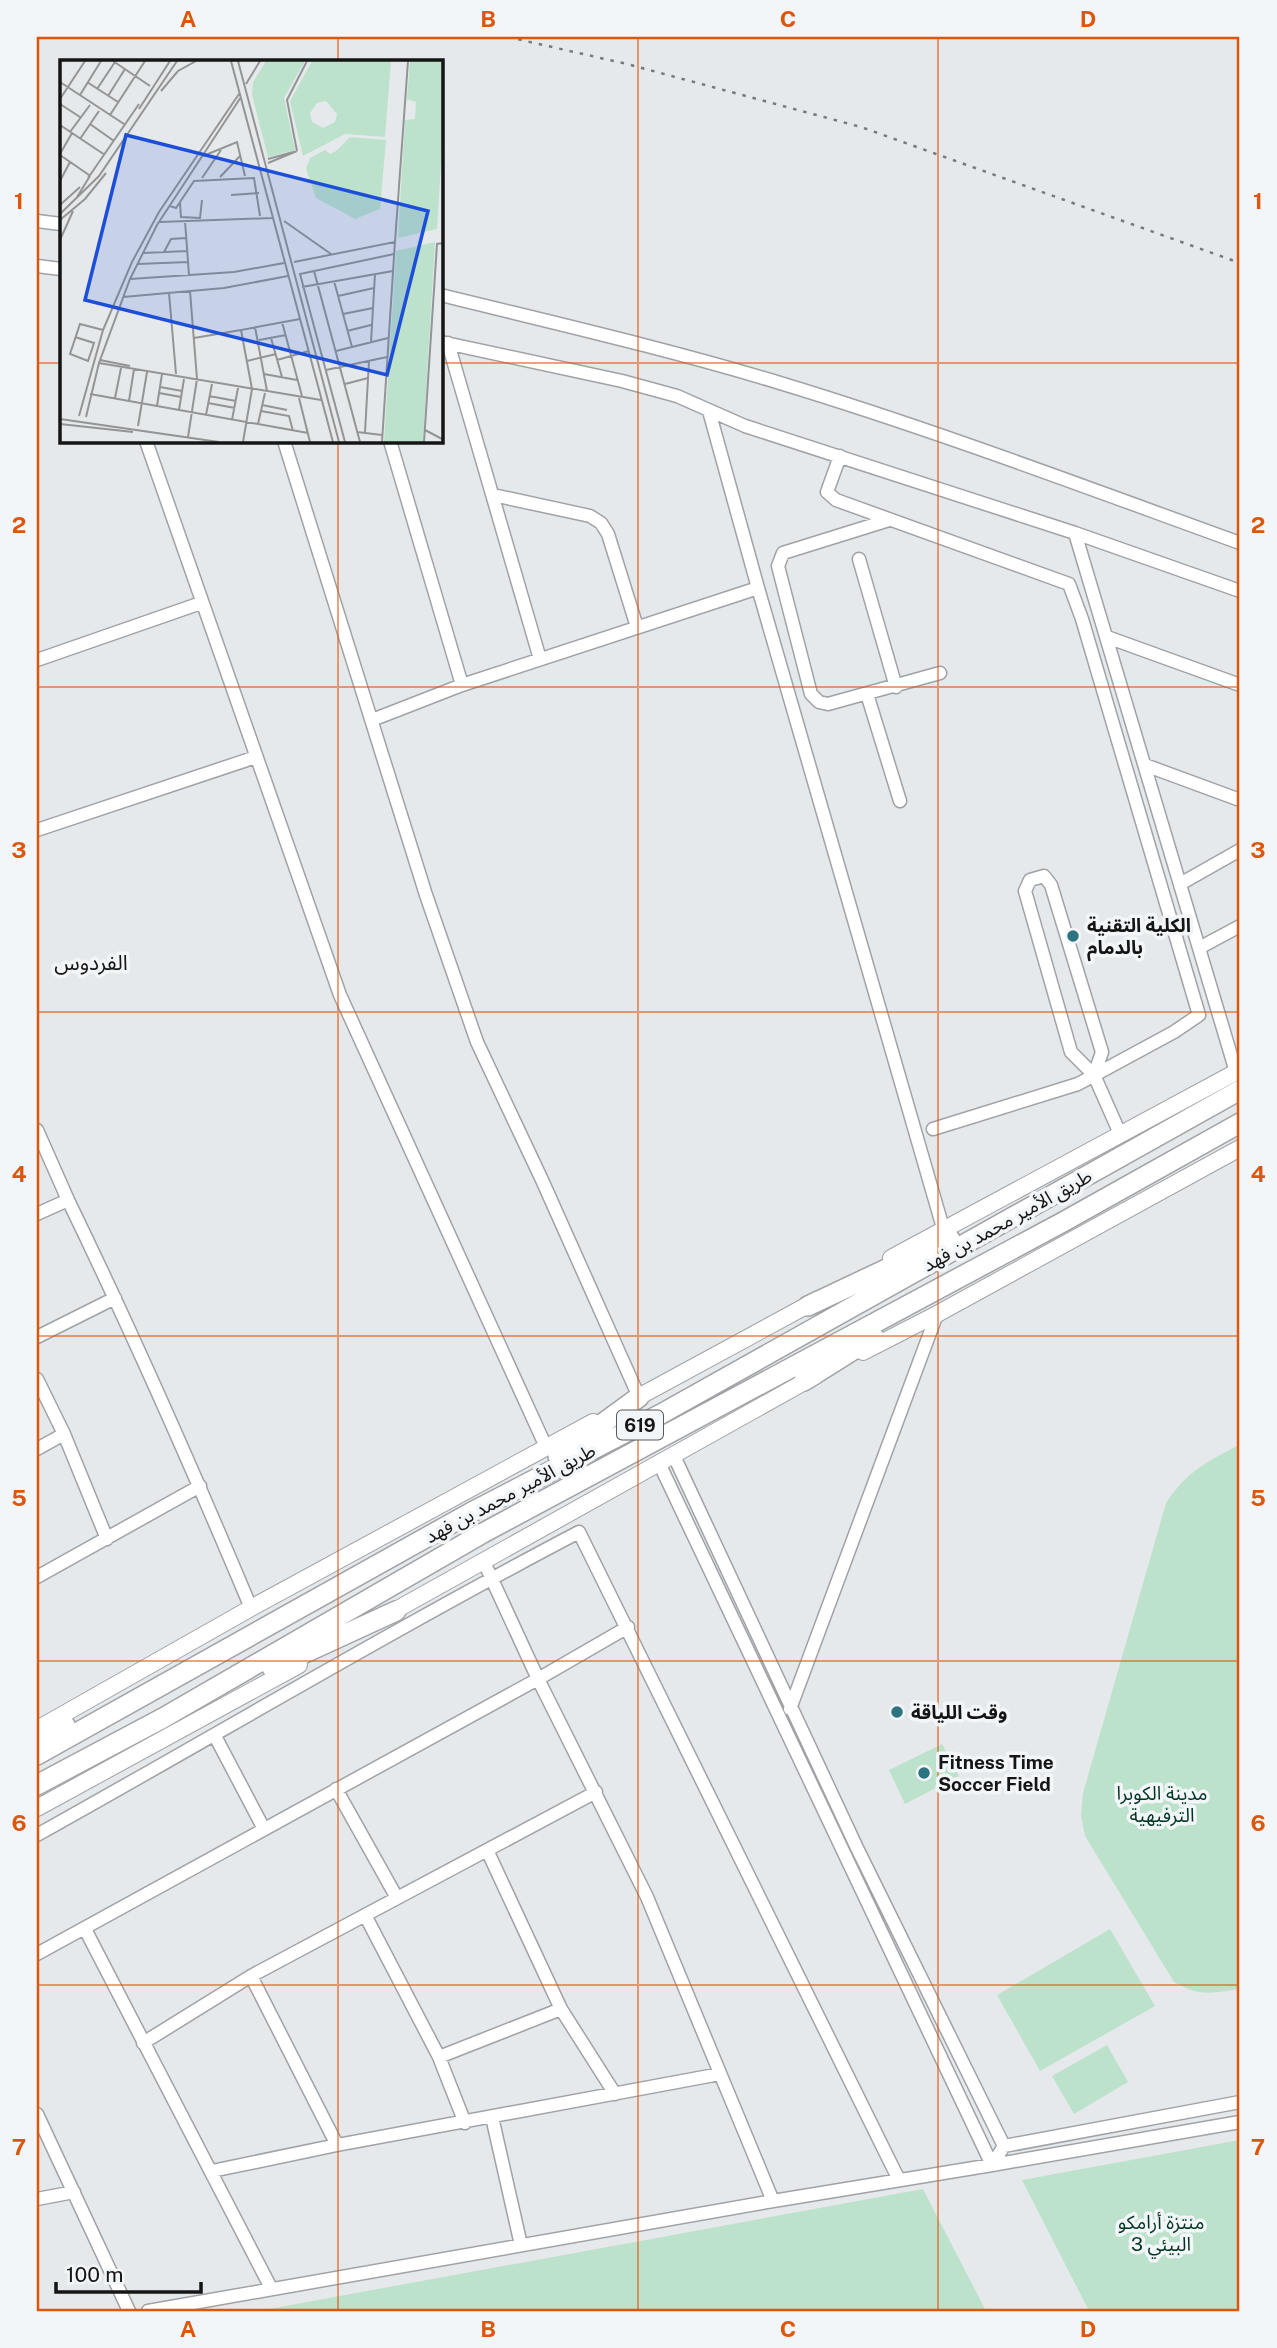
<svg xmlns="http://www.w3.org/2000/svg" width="1277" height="2348" font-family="'Public Sans','Noto Sans Arabic',sans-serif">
<rect width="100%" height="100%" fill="#e6e9eb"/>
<!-- green -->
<path fill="#bde2cc" d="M1240,1444v545c-28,4 -40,8 -66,-7l-89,-146 -4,-20 2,-23 83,-290c22,-33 40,-40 74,-59z
M942,1744l17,32 -54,28 -16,-34z
M1110,1929l45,77 -115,65 -43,-76z
M1107,2045l21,37 -54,32 -22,-38z
M1240,2140v171h-151l-67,-131z
M923,2189l63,122h-728z"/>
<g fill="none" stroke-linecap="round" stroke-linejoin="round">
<defs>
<path id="minor" d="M37,221l24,3
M37,266l24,3
M441,295c113,28 227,54 339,88 155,47 308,105 460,160
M441,342l181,39 55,15 68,30 330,107 165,58
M448,343l92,316
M709,411l49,177 185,640
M146,441l194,554 206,452
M284,441l142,454 51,147 65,138 97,217
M390,441l72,244
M840,456l-13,36 9,8 233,84 13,35 117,396 -25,17 -96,52 -145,45
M493,495l97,21 11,7 7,11 29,93
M889,520l-106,33 -5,13 33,128 8,8 9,2 112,-31
M1075,533l161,539
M859,559l37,128
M1107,637l133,48
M37,660l164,-57
M867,694l33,107
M372,720l90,-35 296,-97
M1145,765l95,35
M37,830l219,-73
M1180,884l60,-34
M1199,948l41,-22
M1094,1075l-23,-23 -46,-161 5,-11 14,-4 7,9 51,167 -8,23 27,61
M37,1130l31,70
M37,1214l31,-14c65,134 125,270 183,408
M37,1337l78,-39
M37,1379l27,55 43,105
M37,1449l27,-15
M674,1456l183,392 147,298 236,-44
M659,1463l333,702 248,-43
M484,1562l54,117 109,218 126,304
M37,1577l163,-91
M790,1709l147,-395
M215,1736l49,93
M336,1789l61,109
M37,1835c181,-101 359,-207 542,-303l320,648
M487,1850l74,159 54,85
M365,1915l74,142 26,66
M85,1929l186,359
M37,1954l501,-275 90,-52
M251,1976l86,169
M143,2043l108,-67 345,-184
M439,2057l122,-48
M37,2114l92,197
M492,2117l29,128
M212,2171l125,-26 383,-71
M37,2199l37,-7
M148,2311l625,-110 219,-36 12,-19"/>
<path id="major" d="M891,1258l349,-188
M863,1352l74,-38 303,-166
M631,1401l186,-101
M385,1616l430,-240
M39,1728l212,-120 342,-186
M37,1808l262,-143"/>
<path id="highway" d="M808,1306l142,-67
M804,1381l70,-44
M558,1456l81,-59
M272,1668l124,-57
M37,1738l28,-13
M37,1755l433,-242 191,-99 579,-324
M37,1785l126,-67 320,-185 580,-311 177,-99"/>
</defs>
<!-- minor casing -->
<use href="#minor" stroke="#a0a2a5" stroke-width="15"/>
<!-- major casing -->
<use href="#major" stroke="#a0a2a5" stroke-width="18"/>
<!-- highway casing -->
<use href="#highway" stroke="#a0a2a5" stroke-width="22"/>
<!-- minor -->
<use href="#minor" stroke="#fff" stroke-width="12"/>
<!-- major -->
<use href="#major" stroke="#fff" stroke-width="16"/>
<!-- highway -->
<use href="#highway" stroke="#fff" stroke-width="19"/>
<!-- rail -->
<path stroke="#78797a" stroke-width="2.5" stroke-dasharray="3.5 7" stroke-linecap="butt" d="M508,37l119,27 234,63 379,136"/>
</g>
<!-- grid -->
<path fill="none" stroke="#dd560c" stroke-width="2" stroke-opacity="0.55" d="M338,37v24M638,37v2274M938,37v2274M37,363h24M441,363h799M338,441v1870M37,687h1203M37,1012h1203M37,1336h1203M37,1661h1203M37,1985h1203"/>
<!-- markers -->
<g fill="#2d7380" stroke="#f3f6f9" stroke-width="2.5">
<circle cx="1073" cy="936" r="7"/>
<circle cx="897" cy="1712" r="7"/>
<circle cx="924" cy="1773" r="7"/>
</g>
<g text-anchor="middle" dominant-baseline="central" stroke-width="7" stroke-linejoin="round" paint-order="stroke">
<!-- shield labels -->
<rect fill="#f3f6f9" stroke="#575859" stroke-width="2" x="617" y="1410.5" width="46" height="29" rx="5"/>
<g font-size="18" font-weight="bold" fill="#141515">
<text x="640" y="1425">619</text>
</g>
<!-- poi labels -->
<g font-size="19" font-weight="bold" fill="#141515" stroke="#f3f6f9" text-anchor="start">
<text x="1087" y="925">الكلية التقنية<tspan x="1087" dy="22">بالدمام</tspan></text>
<text x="911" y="1712">وقت اللياقة</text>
<text x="938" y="1762">Fitness Time<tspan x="938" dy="22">Soccer Field</tspan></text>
</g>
<!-- street labels -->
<g font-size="19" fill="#141515" stroke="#f3f6f9">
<text transform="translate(1007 1220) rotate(-29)">طريق الأمير محمد بن فهد</text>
<text transform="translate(510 1493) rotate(-28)">طريق الأمير محمد بن فهد</text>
</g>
<!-- park labels -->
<g font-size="19" fill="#023520" stroke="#f3f6f9">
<text x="1162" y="1793">مدينة الكوبرا<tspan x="1162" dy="22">الترفيهية</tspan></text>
<text x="1161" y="2222">منتزة أرامكو<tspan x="1161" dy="22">البيئي 3</tspan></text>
</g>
<!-- neighbourhood labels -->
<g font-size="21" fill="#141515" stroke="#f3f6f9">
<text x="91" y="962">الفردوس</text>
</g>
</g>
<!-- overview -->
<g transform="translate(60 60)">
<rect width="383" height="383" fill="#e6e9eb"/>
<path d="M206,1h39l-21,37 11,52 -27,7 -16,-62 1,-13zM252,1h79l-6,76 -40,-3 -42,22 -13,-55zM266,41l11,13 -2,8 -12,6 -11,-6 -2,-9 7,-10zM350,1h33v69l-6,99 -39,9 7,-118 10,-1 1,-17 -9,-3zM290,77l36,3 -6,69 -25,10 -39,-21 -10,-29 4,-11 15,-8 5,4 6,-3zM375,182l-12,200h-39l12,-191z" fill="#bde2cc" fill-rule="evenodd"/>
<path fill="none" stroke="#929495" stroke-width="2" d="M53,1l37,25M171,1l102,381M178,1l101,381M0,22l64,42M27,22l31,20M186,24l14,-23M37,29l18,-27M101,31l17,-20 18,-10M20,35l21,-34M48,36l17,-27M0,39l25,-38M0,44l20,13M79,49l31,-48M50,55l35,-54M30,64l24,17M0,65l45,30M10,72l20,-27M20,79l19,-28M237,91l-10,-51 20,-39M0,94l12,-21M0,95l29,20M143,96l34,-14 8,34M208,99l29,-8M208,103l29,-12M160,117l20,-21M28,118l51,-74M142,118l19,-28M0,121l10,-19M198,133l-27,2 28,-2M17,137l13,-21M120,143l1,14 19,1 2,-18M0,145l20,-18M110,146l6,2 18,-27 60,-3 6,38M0,154l39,-38 78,-115M0,160l25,-21 21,-26M125,161l4,54M224,161l47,33M100,162l112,-4M0,180l13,-29M104,192l7,-13 15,-1M83,193l44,-2M234,202l101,-20 13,-181M78,204l50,-2M254,211l46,171M70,219l104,-7 50,-9M274,221l18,66M242,227l91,-16M109,233l7,81M278,236l36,-8M63,237l101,-9 64,-12M283,254l30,-6M222,262l20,74M195,267l12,64M287,271l24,-6M15,277l19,6 -6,18 -18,-7 10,-30 23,6M134,278l47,-8M211,278l11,39M199,280l27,-5M311,282l4,-68M276,291l52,-13M40,300l30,6M217,300l32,-9M187,301l29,-7M39,303l222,37M266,310l61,-13M204,314l33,6M285,324l23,-6M100,327l22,4M99,333l22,4M30,334l218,39M149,336l27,5M55,338l6,-30M239,338l11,44M69,341l5,-32M148,343l27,5M202,345l25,5M97,346l5,-32M119,350l5,-31M201,351l28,5 4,15M146,355l6,-31M19,356l24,-86 29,-68 27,-50 80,-118M26,357l13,-54 31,-84 27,-54 84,-128M0,359l159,23M172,360l6,-32M0,364l73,8M198,364l7,-31M78,366l9,-54M365,370l19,10M297,372l25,3M305,372l4,-71M128,377l9,-58 -7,-88M183,382l9,-53 -11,-59 59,-11M285,382l-45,-168 94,-20M322,382l13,-201M364,382l13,-198 7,-1"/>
<path fill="#1d4ed8" fill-opacity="0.15" stroke="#1d4ed8" stroke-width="3.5" d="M66,75l302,76 -41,164 -302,-75z"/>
<rect width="383" height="383" fill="none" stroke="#141515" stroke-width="3.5"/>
</g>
<!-- border -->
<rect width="1277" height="2348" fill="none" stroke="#f3f6f9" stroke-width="77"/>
<!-- scale -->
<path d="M56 2282v10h145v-10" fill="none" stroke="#141515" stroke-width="3.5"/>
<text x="66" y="2282" font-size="21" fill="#141515" stroke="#f3f6f9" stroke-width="5" paint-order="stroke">100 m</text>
<rect x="38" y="38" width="1200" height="2272" fill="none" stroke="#dd560c" stroke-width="2.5"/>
<g font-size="23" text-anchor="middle" font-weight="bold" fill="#dd560c">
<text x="188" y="27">A</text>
<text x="488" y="27">B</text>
<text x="788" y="27">C</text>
<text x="1088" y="27">D</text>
<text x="19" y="209">1</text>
<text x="1258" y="209">1</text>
<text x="19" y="533">2</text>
<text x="1258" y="533">2</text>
<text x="19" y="858">3</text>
<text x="1258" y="858">3</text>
<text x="19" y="1182">4</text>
<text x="1258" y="1182">4</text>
<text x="19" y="1506">5</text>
<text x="1258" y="1506">5</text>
<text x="19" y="1831">6</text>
<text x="1258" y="1831">6</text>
<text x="19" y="2155">7</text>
<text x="1258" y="2155">7</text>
<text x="188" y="2337">A</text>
<text x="488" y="2337">B</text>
<text x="788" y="2337">C</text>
<text x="1088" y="2337">D</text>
</g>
</svg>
